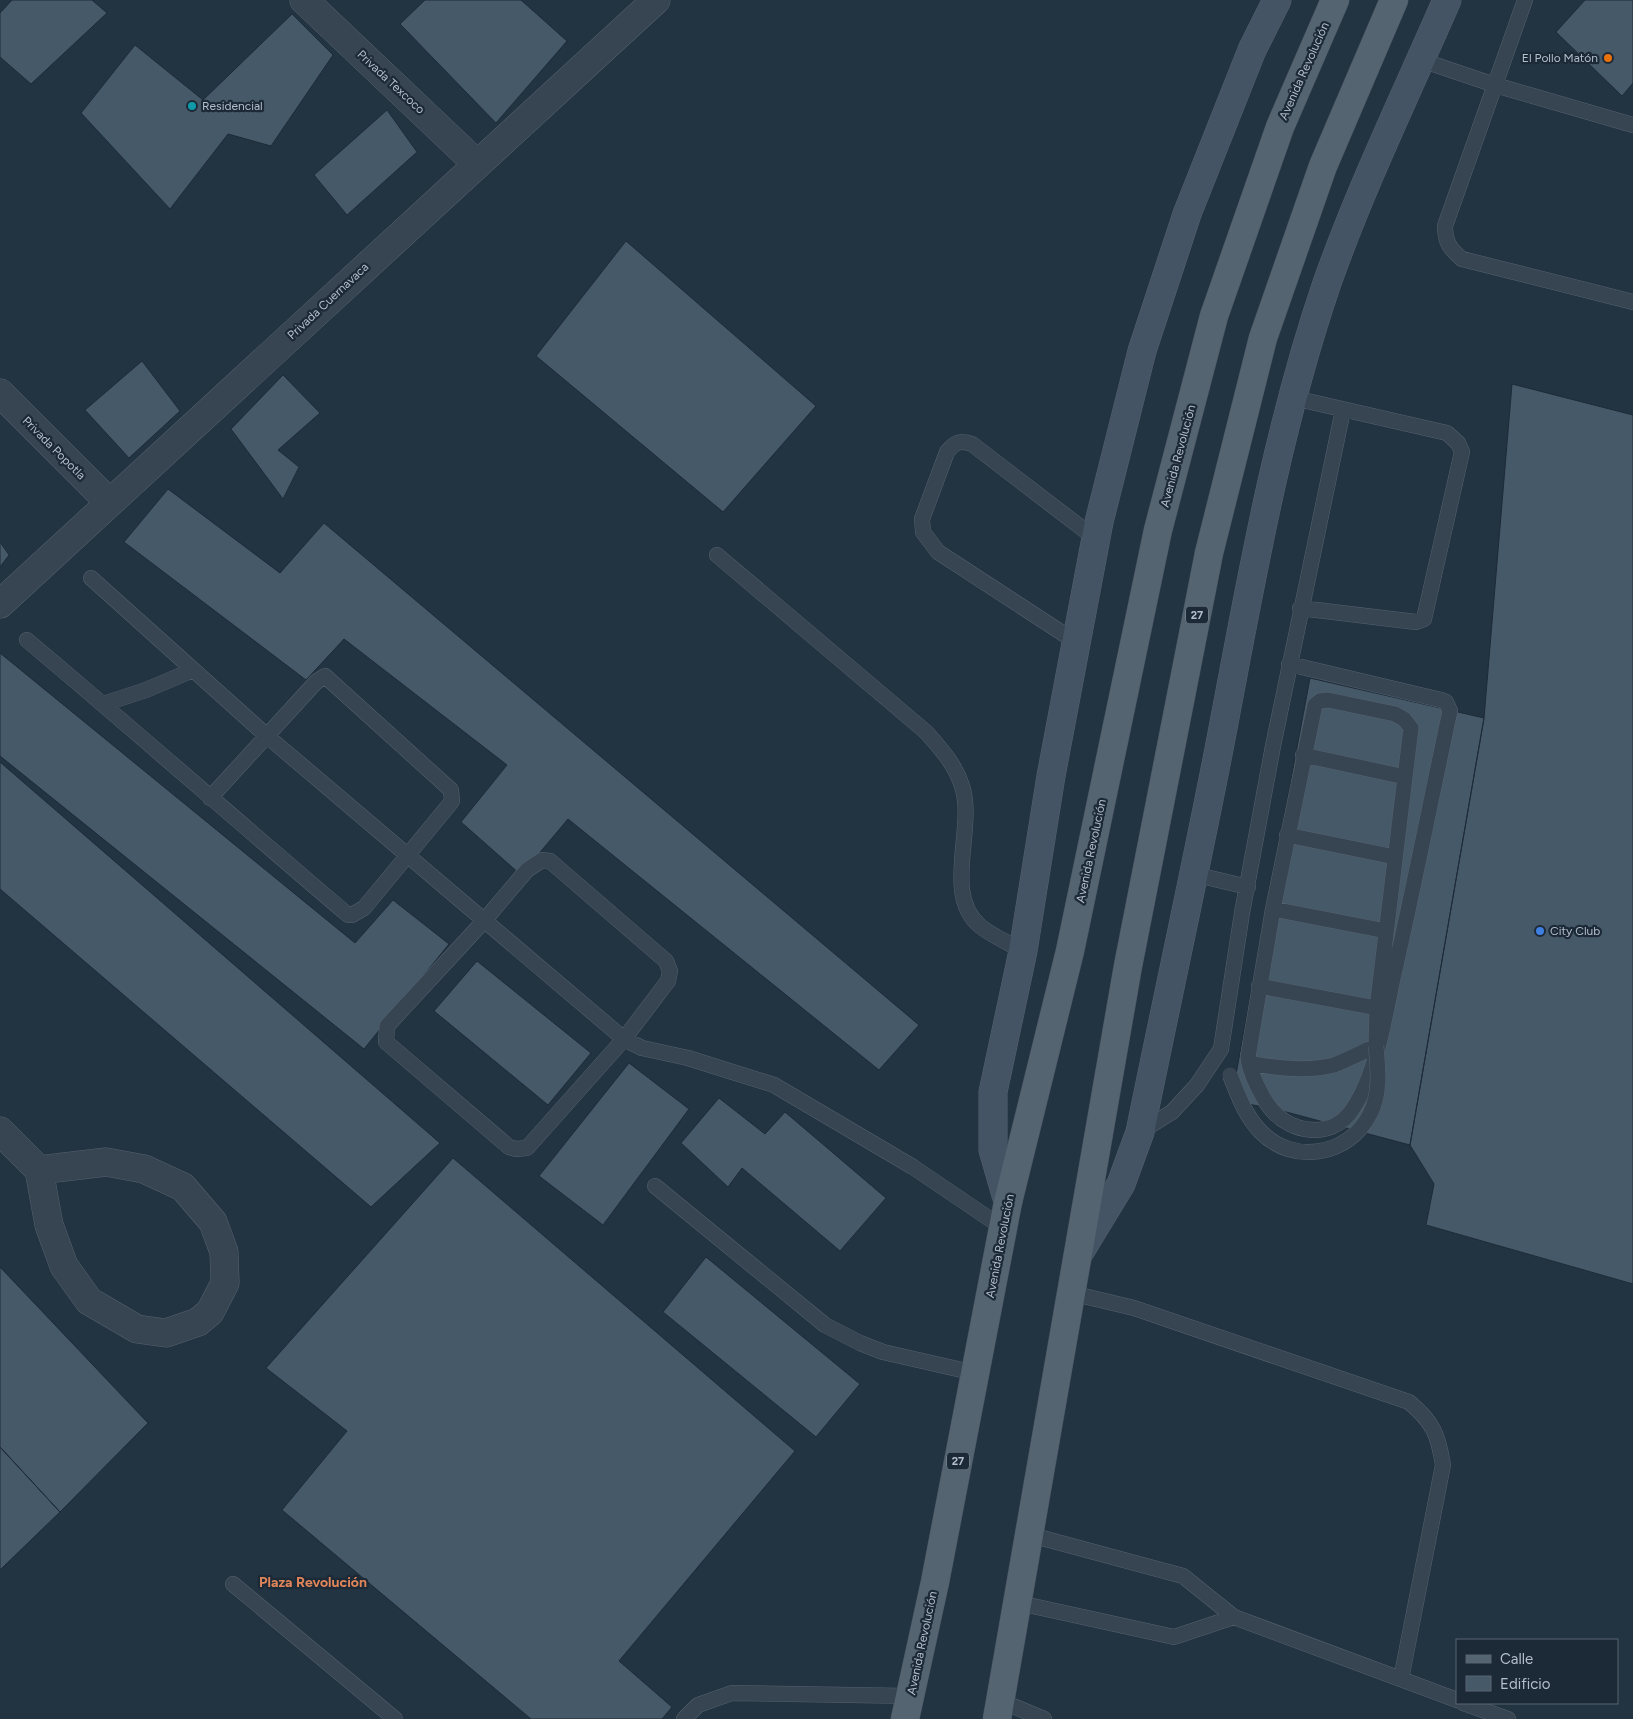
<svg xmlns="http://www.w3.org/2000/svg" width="1633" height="1719" font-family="Figtree,sans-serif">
<rect width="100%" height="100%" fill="#223341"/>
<!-- building -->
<path fill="#465968" stroke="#1e2b38" d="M12,0h80l15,13 -76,71 -31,-27v-44z
M425,0h96l46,41 -71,82 -96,-99z
M1585,0h48v83l-11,13 -66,-64z
M292,14l41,41 -62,91 -43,-12 -58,75 -89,-96 54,-68 68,55z
M387,110l30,42 -70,63 -33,-40z
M626,241l190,165 -93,106 -187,-156z
M142,361l38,50 -51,47 -44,-48z
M283,375l37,38 -42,37 21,17 -16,32 -52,-70z
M1512,384l121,31v869l-207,-59 8,-41 -24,-39 74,-427z
M168,489l112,84 44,-50 595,502 -40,45 -311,-251 -47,56 -60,-53 46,-57 -163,-126 -38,41 -182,-138z
M0,542l9,13 -9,12z
M0,653l355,290 38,-43 56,44 -85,105 -364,-293z
M1310,678l174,40 -74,427 -135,-36 -44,-8z
M0,762l440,381 -69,64 -371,-318z
M477,961l114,92 -43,52 -114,-94z
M629,1063l60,46 -86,116 -64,-49z
M719,1098l46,36 20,-22 101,86 -46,53 -98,-83 -14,19 -47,-44z
M453,1158l342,293 -176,210 53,46 -10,12h-131l-249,-209 65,-79 -81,-63z
M706,1257l154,127 -44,53 -153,-125z
M0,1267l148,156 -88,89 -60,-65z
M0,1447l60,65 -60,58z"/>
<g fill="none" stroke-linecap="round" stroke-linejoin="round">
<defs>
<path id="lane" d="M1525,0l-80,226c0,16 5,23 17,33l171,43
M1421,60l74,25 138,40
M1294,398l153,35 11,10 4,9 -38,167 -8,3 -116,-14
M717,555l209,177c15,17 29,32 36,54 14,42 -20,108 18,140 12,10 29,17 43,25
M91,578l176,158 357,303 18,9 46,10 86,27 139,82 90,61
M27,640c108,91 214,184 321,275h4l12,-7 85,-103 3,-4 -1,-11 -126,-114 -9,6 -106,116
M1076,642l-138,-90 -15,-20 -1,-13 25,-67c8,-10 13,-12 25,-8l124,95
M103,704l43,-14 47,-20
M1303,755l102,22
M1287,835l108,22
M542,860l8,1 116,100 4,10 -2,10 -44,58 -97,109 -11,1 -7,-2 -123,-105 1,-16 96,-104 44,-52z
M1193,874l55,13
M1273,909l113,22
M1259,986l118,22
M1249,1063c26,5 58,9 85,2 14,-5 28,-13 42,-19l1,-38 34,-280 -7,-9 -9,-5 -67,-14 -8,1 -5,4 -42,204 -25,148c0,13 16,45 25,54 19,22 56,27 76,3 28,-36 35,-96 45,-140 20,-87 37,-175 56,-263l-4,-9 -5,-2 -152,-36
M1140,1132l32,-20 25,-27 24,-36 21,-136 31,-167 70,-336
M655,1186l170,139 35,18 23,9 92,21
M1071,1293l63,15 275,94c24,20 29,32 34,63l-42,214
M1031,1535l152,41 51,41 223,83
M233,1584l162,135
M1019,1603l155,34 60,-20
M1001,1701l43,18
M1463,1703l45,16
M684,1719l14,-14 34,-12 178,3"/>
<path id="street" d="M304,0l173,164
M0,393l109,109
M0,604l656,-604
M0,1131l39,39 10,55 15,41 25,35 48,28 29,4 32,-11 12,-10 15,-29 -1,-31 -11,-30 -30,-35 -39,-18 -38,-7 -67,8"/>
<path id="secondary" d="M1008,1202l-15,-52v-58l30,-141 28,-175 48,-254 43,-171 45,-137 65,-164 25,-50
M1079,1253l42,-69 19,-52c26,-128 54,-255 79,-383 30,-156 56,-314 108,-466 34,-96 79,-189 120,-283"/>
<path id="primary" d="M905,1719l30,-137 73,-380 62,-251 88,-421 56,-214 66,-189 55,-127
M997,1719l131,-753 81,-413 54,-215 60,-172 71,-166"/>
</defs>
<!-- lane casing -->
<use href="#lane" stroke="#55626e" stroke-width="16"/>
<!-- street casing -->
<use href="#street" stroke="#55626e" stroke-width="29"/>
<!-- secondary casing -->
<use href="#secondary" stroke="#55626e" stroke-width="29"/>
<!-- primary casing -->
<use href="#primary" stroke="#43505d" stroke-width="29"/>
<!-- lane -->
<use href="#lane" stroke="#374451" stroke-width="15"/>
<!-- street -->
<use href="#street" stroke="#374451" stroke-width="28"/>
<!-- secondary -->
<use href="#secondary" stroke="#445464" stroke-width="28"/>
<!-- primary -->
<use href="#primary" stroke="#556471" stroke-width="28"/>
<defs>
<path id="lane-bridge" d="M1230,1075c8,20 15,41 31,57 32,33 88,24 109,-18 11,-21 8,-46 6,-68"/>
</defs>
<!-- lane-bridge casing -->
<use href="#lane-bridge" stroke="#55626e" stroke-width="16" stroke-linecap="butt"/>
<!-- lane-bridge -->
<use href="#lane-bridge" stroke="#374451" stroke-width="15"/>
</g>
<!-- markers -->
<circle fill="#e8710a" stroke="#1c2936" stroke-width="2" cx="1608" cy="58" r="5"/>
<circle fill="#0f9aa8" stroke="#1c2936" stroke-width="2" cx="192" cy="106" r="5"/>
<circle fill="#3f7fe0" stroke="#1c2936" stroke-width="2" cx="1540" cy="931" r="5"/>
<g text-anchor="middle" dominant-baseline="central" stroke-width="4.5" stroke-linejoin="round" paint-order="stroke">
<!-- shield labels -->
<g fill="#1c2936" stroke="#86929e" stroke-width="1">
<rect x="1186" y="606.5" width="22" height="17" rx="4"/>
<rect x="947" y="1452.5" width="22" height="17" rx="4"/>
</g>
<g font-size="11" font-weight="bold" fill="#b3bfcb">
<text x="1197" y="615">27</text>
<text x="958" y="1461">27</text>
</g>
<!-- poi labels -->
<g font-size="12" fill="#b3bfcb" stroke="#1c2936" text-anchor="start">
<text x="1598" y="58" text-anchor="end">El Pollo Matón</text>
<text x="202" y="106">Residencial</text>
<text x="1550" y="931">City Club</text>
</g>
<!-- street labels -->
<g font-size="12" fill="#b3bfcb" stroke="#1c2936">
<text transform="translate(1304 71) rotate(-66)">Avenida Revolución</text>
<text transform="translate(391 82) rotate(43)">Privada Texcoco</text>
<text transform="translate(328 301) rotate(-43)">Privada Cuernavaca</text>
<text transform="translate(54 448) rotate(45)">Privada Popotla</text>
<text transform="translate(1178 456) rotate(-75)">Avenida Revolución</text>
<text transform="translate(1091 851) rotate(-78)">Avenida Revolución</text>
<text transform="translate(1000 1246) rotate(-79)">Avenida Revolución</text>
<text transform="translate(922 1643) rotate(-78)">Avenida Revolución</text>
</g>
<!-- neighbourhood labels -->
<g font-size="14" font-weight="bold" fill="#df855a" stroke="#1c2936">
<text x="313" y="1582">Plaza Revolución</text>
</g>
</g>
<!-- legend -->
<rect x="1456" y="1639" width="162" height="65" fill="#1c2936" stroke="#586572"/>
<rect x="1466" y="1655" width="25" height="8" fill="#556471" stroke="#586572"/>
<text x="1500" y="1664" font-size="15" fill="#b3bfcb">Calle</text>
<rect x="1466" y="1676" width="25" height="15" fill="#465968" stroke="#586572"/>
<text x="1500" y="1689" font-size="15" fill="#b3bfcb">Edificio</text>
</svg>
